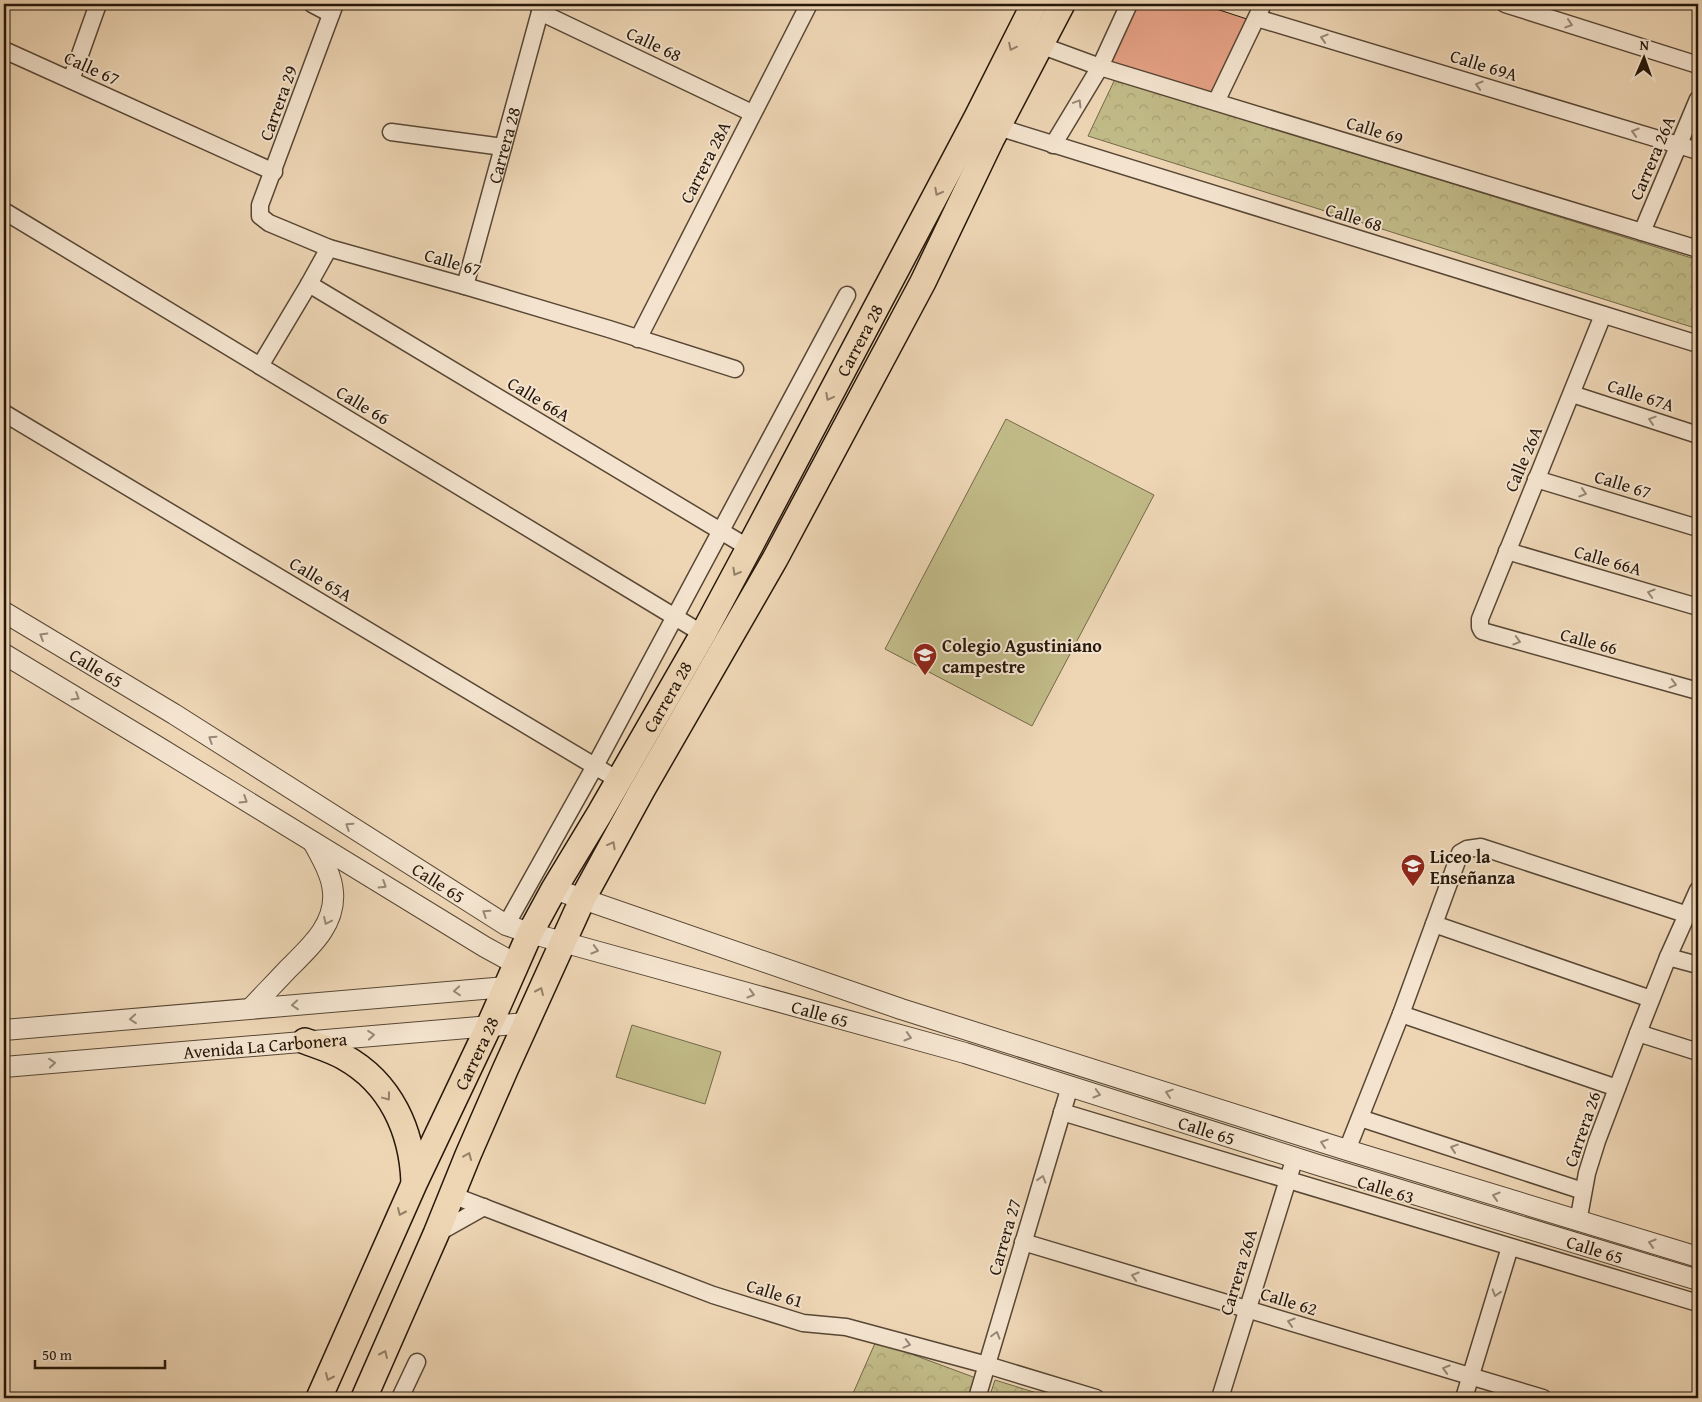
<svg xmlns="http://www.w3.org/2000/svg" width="1702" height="1402" font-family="'Gentium Book Plus',serif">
<defs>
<pattern id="park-crowns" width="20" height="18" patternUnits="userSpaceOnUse" patternTransform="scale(1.25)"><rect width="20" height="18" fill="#c1bb88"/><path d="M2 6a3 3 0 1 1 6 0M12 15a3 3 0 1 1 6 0" fill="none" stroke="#a6a074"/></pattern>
</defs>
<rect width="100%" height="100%" fill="#eed6b5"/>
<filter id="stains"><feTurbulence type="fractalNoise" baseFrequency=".004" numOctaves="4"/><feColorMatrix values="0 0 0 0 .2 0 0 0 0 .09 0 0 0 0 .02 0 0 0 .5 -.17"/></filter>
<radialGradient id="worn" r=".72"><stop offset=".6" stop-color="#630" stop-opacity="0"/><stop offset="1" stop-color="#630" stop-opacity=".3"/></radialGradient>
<!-- green -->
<path fill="#c1bb88" stroke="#746949" d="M1006,419l148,76 -122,231 -147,-77z
M632,1025l89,27 -16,52 -89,-27z"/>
<!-- park -->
<path fill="url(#park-crowns)" stroke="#746949" d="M1115,79l583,181v69l-610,-193z
M876,1341l100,37 -6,20h-119z
M995,1380l58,18h-64z"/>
<!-- building -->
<path fill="#e5a185" stroke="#26170a" d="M1137,4h64l49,16 -37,75 -107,-33z"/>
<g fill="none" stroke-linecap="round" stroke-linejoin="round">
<defs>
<g id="minor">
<path d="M312,4l19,10"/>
<path d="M335,4l-75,201v11l9,7 60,25 136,38 144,43 126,40"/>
<path d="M1505,4l193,61"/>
<path d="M540,12l212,101"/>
<path d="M1257,18l441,133"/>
<path d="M1040,45l60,22 598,182"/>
<path d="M4,50l270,122"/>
<path d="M71,80l27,-76"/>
<path d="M1216,102l47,-98"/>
<path d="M998,127l700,217"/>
<path d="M391,132l112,15"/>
<path d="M1053,145l47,-78 29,-63"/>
<path d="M4,211l699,423"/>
<path d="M1642,232l56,-133"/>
<path d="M309,284l440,264"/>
<path id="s1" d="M465,286l75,-274 3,-8"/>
<path d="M1603,315l-123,304v8l2,4 216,60"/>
<path d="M638,339l171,-335"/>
<path d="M260,366l49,-82 20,-36"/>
<path d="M1572,394l126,41"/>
<path d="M4,413l614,367"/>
<path d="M1536,479l162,49"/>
<path d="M1507,551l191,56"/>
<path d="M1434,924l217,75"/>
<path d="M506,925l89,-159 252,-471"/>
<path d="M1668,957l30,8"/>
<path d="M1401,1014l216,74"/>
<path d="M1638,1033l60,19"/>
<path d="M1062,1112l636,191"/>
<path d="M1360,1118l223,73"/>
<path d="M1347,1150l54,-136 59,-161 7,-4 14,-2 207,68"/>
<path d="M452,1195l261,100 90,28 43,4 141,38 109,33"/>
<path d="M1578,1222l9,-49 10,-32 41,-108 30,-76 30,-67"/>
<path d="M436,1234l48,-27"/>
<path d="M1023,1242l520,156"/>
<path d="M400,1398l17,-36"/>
<path d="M977,1398l93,-312"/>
<path d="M1220,1398l75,-241"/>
<path d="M1464,1398l46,-151"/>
</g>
<g id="tertiary">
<path id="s2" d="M4,612l170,102 332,211 24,8 435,120 353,112 380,115"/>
<path d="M4,654l151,91 330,202 31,17"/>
<path d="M554,889l347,120 446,141 351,107"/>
<path d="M251,1008c12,-13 25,-26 37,-39 21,-21 48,-44 45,-77 -1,-17 -12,-35 -20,-50"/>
<path d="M4,1030l502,-43"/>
<path id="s3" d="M4,1067l522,-44"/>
</g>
<g id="primary">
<path d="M305,1041c13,5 27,9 39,16 47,26 68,74 70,125"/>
<path id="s4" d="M319,1398l95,-214 75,-158 41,-93 24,-44 46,-76 103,-179 46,-86 228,-431 57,-113"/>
<path d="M364,1398l72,-164 32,-79 37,-85 78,-172 59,-108 133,-231 148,-277 68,-142 71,-136"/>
</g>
</defs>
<!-- minor casing -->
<use href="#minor" stroke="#584735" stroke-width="19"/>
<!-- tertiary casing -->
<use href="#tertiary" stroke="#584735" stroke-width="22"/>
<!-- primary casing -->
<use href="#primary" stroke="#26170a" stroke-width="28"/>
<!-- minor -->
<use href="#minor" stroke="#f4e4cf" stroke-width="16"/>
<!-- tertiary -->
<use href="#tertiary" stroke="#f4e4cf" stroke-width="20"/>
<!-- primary -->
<use href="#primary" stroke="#eed6b5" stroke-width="25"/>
</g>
<!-- one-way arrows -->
<defs><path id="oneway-chevron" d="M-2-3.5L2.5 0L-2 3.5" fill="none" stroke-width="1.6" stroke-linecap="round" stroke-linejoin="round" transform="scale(1.25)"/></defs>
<g stroke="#978876">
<use href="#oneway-chevron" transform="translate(1569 24) rotate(18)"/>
<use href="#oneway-chevron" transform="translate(1324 38) rotate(-163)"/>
<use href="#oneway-chevron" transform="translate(1479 85) rotate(-163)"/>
<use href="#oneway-chevron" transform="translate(1078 103) rotate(-59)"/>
<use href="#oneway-chevron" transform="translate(1635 132) rotate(-163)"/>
<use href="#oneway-chevron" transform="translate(1652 420) rotate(-162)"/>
<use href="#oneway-chevron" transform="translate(1583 493) rotate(17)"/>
<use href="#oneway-chevron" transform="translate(1651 593) rotate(-164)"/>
<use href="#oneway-chevron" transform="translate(43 636) rotate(-149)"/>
<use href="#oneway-chevron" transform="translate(1517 641) rotate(16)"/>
<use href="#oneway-chevron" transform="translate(1673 684) rotate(15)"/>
<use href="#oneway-chevron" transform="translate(76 697) rotate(31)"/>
<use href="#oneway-chevron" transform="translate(212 739) rotate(-147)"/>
<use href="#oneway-chevron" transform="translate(244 800) rotate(32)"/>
<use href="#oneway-chevron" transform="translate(349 826) rotate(-147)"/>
<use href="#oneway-chevron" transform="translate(383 885) rotate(32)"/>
<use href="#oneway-chevron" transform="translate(486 913) rotate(-147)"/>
<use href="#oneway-chevron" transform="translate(327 921) rotate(115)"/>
<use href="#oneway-chevron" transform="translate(595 950) rotate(16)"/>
<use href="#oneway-chevron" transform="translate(457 991) rotate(175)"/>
<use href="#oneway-chevron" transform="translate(751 994) rotate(16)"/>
<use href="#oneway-chevron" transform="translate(295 1005) rotate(175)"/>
<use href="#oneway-chevron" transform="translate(133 1019) rotate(175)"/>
<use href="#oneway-chevron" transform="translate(371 1035) rotate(-5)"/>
<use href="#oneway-chevron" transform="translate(908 1037) rotate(16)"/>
<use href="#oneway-chevron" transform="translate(52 1063) rotate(-5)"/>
<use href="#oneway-chevron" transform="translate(1169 1093) rotate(-162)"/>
<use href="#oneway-chevron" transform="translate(1097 1094) rotate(16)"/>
<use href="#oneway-chevron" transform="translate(1324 1143) rotate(-162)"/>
<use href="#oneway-chevron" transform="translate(1454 1148) rotate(-162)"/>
<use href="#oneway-chevron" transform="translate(1042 1179) rotate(-73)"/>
<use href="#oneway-chevron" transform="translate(1496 1196) rotate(-163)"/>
<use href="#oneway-chevron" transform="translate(1652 1243) rotate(-163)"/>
<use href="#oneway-chevron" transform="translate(1135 1276) rotate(-163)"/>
<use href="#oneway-chevron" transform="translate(1496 1293) rotate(107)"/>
<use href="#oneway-chevron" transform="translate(1291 1322) rotate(-163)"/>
<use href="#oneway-chevron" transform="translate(996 1335) rotate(-74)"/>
<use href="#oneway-chevron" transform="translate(907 1344) rotate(15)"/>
<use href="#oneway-chevron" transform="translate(1446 1369) rotate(-163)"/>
</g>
<g stroke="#948068">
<use href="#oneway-chevron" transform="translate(1012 47) rotate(116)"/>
<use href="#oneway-chevron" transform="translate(938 192) rotate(118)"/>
<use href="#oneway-chevron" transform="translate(829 397) rotate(118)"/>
<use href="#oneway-chevron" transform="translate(736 572) rotate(119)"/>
<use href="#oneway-chevron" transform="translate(612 845) rotate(-61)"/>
<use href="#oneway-chevron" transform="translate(540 991) rotate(-66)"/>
<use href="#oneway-chevron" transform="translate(387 1097) rotate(53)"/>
<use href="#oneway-chevron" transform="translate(468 1156) rotate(-67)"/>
<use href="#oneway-chevron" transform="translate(401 1212) rotate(114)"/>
<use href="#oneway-chevron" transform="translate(384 1354) rotate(-66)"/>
<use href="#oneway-chevron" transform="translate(329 1377) rotate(114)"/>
</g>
<!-- icons -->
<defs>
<symbol id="school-pin" viewBox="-11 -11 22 30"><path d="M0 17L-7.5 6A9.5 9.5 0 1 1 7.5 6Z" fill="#8f2418" stroke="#f4e4cf"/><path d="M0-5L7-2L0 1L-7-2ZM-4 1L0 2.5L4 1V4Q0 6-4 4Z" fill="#fff"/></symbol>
</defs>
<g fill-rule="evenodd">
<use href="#school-pin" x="911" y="641" width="28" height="38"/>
<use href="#school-pin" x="1399" y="852" width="28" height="38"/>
</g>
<g text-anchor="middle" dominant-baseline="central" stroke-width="4" stroke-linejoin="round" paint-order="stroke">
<!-- street labels -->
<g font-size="18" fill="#26170a" stroke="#f4e4cf">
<text transform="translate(654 44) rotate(25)">Calle 68</text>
<text transform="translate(1484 65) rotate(17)">Calle 69A</text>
<text transform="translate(92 68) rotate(24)">Calle 67</text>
<text transform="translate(278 103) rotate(-70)">Carrera 29</text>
<text transform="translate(1375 130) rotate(17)">Calle 69</text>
<text stroke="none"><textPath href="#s1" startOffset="146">Carrera 28</textPath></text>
<text transform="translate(1652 158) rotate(-67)">Carrera 26A</text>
<text transform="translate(705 162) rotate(-63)">Carrera 28A</text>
<text transform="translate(1354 217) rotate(17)">Calle 68</text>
<text transform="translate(453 262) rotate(16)">Calle 67</text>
<text stroke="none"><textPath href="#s4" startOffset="1189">Carrera 28</textPath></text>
<text transform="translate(1641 395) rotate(18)">Calle 67A</text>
<text transform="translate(539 399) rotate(31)">Calle 66A</text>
<text transform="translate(363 405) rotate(31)">Calle 66</text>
<text transform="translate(1523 459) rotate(-67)">Calle 26A</text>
<text transform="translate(1623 484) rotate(17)">Calle 67</text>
<text transform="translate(1608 560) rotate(16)">Calle 66A</text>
<text transform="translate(321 579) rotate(31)">Calle 65A</text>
<text transform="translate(1589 641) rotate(15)">Calle 66</text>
<text stroke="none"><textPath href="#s2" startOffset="108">Calle 65</textPath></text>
<text stroke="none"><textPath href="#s4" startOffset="784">Carrera 28</textPath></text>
<text stroke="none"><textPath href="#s2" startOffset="512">Calle 65</textPath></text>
<text stroke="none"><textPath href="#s2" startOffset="918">Calle 65</textPath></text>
<text stroke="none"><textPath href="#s3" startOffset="262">Avenida La Carbonera</textPath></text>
<text stroke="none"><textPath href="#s4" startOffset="379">Carrera 28</textPath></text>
<text stroke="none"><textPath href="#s2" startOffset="1322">Calle 65</textPath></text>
<text transform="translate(1582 1129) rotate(-71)">Carrera 26</text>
<text transform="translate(1386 1189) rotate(17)">Calle 63</text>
<text transform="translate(1004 1237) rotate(-74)">Carrera 27</text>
<text stroke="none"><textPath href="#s2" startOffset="1728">Calle 65</textPath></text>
<text transform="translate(1238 1272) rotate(-73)">Carrera 26A</text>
<text transform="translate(775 1293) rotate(17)">Calle 61</text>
<text transform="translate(1289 1301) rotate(17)">Calle 62</text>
</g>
<!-- poi labels -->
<g font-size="18" font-weight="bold" fill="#26170a" stroke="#f4e4cf" text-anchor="start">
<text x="942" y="645">Colegio Agustiniano<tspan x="942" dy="21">campestre</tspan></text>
<text x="1430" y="856">Liceo la<tspan x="1430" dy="21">Enseñanza</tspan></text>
</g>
</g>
<!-- margin -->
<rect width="1702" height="1402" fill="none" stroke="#eed6b5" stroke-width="20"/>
<rect x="5" y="5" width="1692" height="1392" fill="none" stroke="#26170a" stroke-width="2.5"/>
<rect x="10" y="10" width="1682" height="1382" fill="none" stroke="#26170a"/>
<!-- north arrow -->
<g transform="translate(1644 58) rotate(2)" stroke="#f4e4cf" stroke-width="4" paint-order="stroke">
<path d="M0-4L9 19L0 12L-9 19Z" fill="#26170a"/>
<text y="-8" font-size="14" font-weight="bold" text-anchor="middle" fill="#26170a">N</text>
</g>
<!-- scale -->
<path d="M35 1360v8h130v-8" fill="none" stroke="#26170a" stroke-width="2.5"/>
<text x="42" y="1360" font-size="15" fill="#26170a" stroke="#f4e4cf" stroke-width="4" paint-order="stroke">50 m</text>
<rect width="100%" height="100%" filter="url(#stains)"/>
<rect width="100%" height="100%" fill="url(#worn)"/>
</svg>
